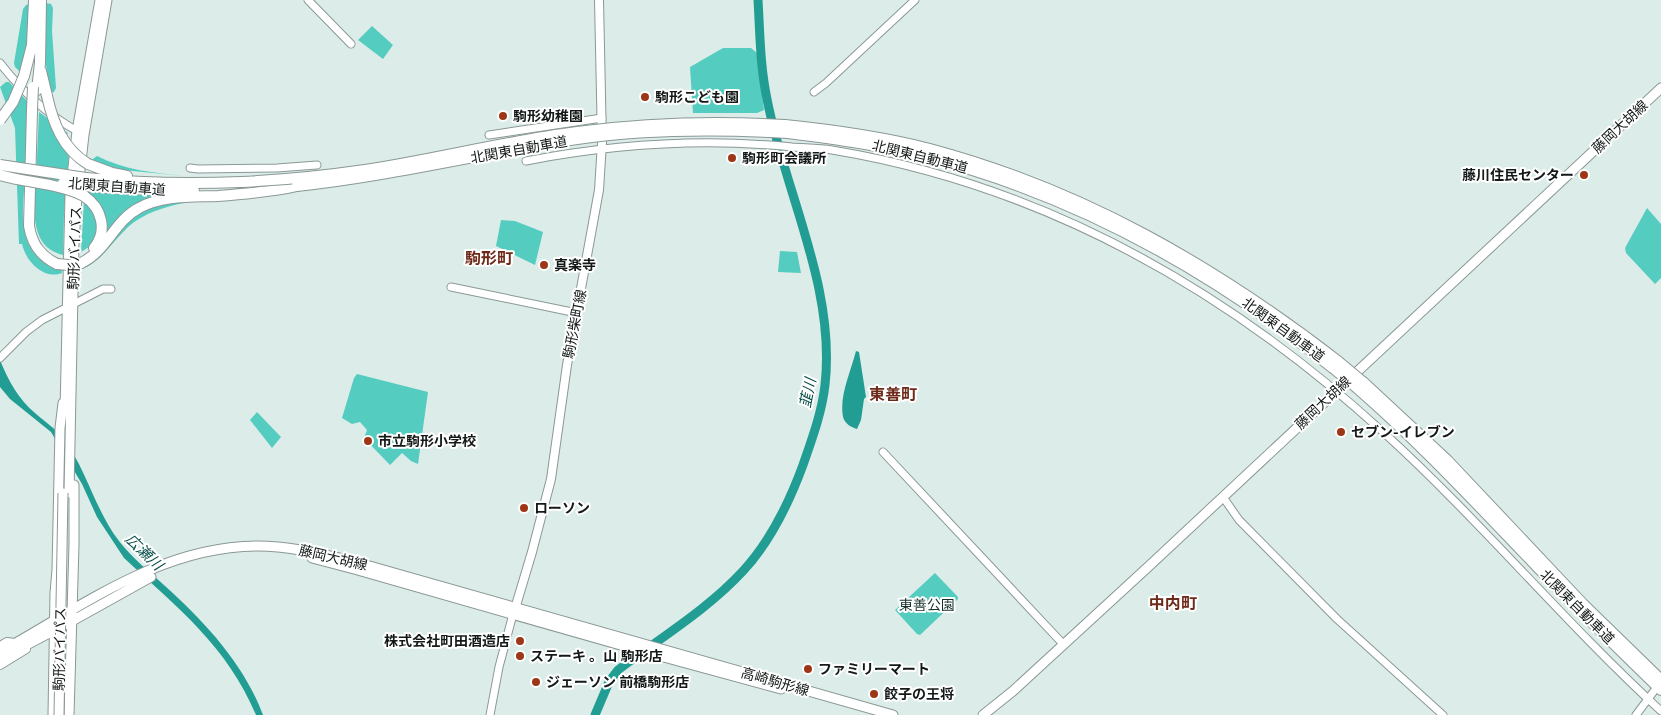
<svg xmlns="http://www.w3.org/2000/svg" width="1661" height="715" font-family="Figtree,'Noto Sans JP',sans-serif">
<rect width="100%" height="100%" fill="#dcece9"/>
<!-- green -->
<path fill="#55ccc0" d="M46,3l5,1 2,4 -1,23 4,57 -2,4 -5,1 -4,-38z
M29,4l-2,39 -6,30 -6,-6 -1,-4 9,-54 3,-4z
M372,26l21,19 -10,14 -25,-19z
M723,48h28l6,5 7,57 -7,3h-64l-3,-46z
M6,82h3l19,20c0,25 -2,50 -3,74 -1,22 -6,49 4,69 7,14 19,21 33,25v3c-18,7 -36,-11 -40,-29h-3l-4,-116 -15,-41z
M39,112l29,21 -3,4 5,5 -6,70 -1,43c-12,-3 -21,-10 -25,-22 -6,-17 -3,-37 -2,-54 1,-22 2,-45 3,-67z
M97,156c27,14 58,17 87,20l-61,-6 -33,-9z
M84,190l39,4 47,1 -22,6 -46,40 1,-6z
M84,200l5,4 10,21 -7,20 -11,7z
M184,201v2c-20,4 -40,10 -56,24 -15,14 -27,35 -46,42l1,-3 44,-46 24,-13z
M1647,208l14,16v54l-6,6 -29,-31 -1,-5z
M501,220l14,1 28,11 -8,33 -39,-19z
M780,251l17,1 4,21 -23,-1z
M357,374l71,18 -10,72 -7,-3 -9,-8 -12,12 -26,-27 3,-8 -7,-8 -8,2 -10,-6 12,-40z
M257,412l24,25 -9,11 -22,-28z
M935,573l23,24v2l-38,36 -3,-1 -22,-24z"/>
<!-- water -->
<path fill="#229d93" d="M856,351l3,1 7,45 -2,2 -3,21 -4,9c-6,-2 -12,-5 -14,-12 -4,-21 8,-46 13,-66z
M0,360c8,20 19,40 35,53 10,9 20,15 28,25 24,32 32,72 56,103 14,18 30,30 46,45 40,36 79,78 98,129h-7c-29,-69 -78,-107 -132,-157l-27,-41 -15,-33 -31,-52 -41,-33 -10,-12z"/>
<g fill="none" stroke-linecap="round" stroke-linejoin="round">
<!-- river -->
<path stroke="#229d93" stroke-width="9" d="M595,715l14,-33 9,-12c42,-32 89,-60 125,-99 28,-30 46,-68 60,-106 9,-26 19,-53 22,-80 11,-98 -40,-192 -58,-286 -7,-33 -7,-66 -9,-99"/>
<defs>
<path id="tertiary" d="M308,0l43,44
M0,63c21,27 49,53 79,69
M814,92l12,-9 89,-83
M489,135l113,-17
M526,161c88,-17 177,-23 266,-14 13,1 27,1 40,3 211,35 394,139 551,282 97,88 181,190 278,279
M190,168l8,1 79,-1 40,-3
M451,287l126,26
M0,358l26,-26 16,-12 61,-31h8
M883,452l181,193
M1223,497l16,23 98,99 106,96
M490,715l9,-48 14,-53
M1636,715l18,-24"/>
<path id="secondary" d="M514,612l18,-60 19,-73 16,-114 32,-175 3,-47 -3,-143
M0,646l7,-4 8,1
M0,665l26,-16"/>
<path id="primary" d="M65,410l5,-215 7,-64 23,-131
M69,493l5,-251 3,-45 7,-62 23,-135
M312,558l42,11 284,81 143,39
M0,652c81,-45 161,-106 258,-106 32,0 63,8 94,15l541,154
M0,659l72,-38 79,-44
M53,715l2,-122 2,-23 3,-142 3,-25
M69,715l5,-171v-59
M983,715l30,-24 135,-124 513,-479"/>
<path id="motorway" d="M41,71l6,25
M24,76l8,-31 2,-45
M37,90l3,-27 1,-63
M32,110l-3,116c3,18 11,30 28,38
M785,125c49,5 98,12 145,24 153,41 285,117 409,213
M788,133c47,6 93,12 138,24 150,38 287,115 407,211
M88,164l24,9 15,3
M86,178c51,5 103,6 155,4
M84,186l27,2 83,3
M84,196c18,12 24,35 10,52
M81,263c26,-12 33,-42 58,-55 23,-13 53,-11 79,-12 27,-2 53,-4 79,-10
M1363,382l85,79 135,143 78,76
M1357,388c68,59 128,125 191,190 37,38 75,75 113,112"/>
</defs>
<!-- tertiary casing -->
<use href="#tertiary" stroke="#8a9896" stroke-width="9"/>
<!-- secondary casing -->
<use href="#secondary" stroke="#8a9896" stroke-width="10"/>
<!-- primary casing -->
<use href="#primary" stroke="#8a9896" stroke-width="11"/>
<!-- motorway casing -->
<use href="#motorway" stroke="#8a9896" stroke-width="12"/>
<!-- tertiary -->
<use href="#tertiary" stroke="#fff" stroke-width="7"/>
<!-- secondary -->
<use href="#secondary" stroke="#fff" stroke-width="8"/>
<!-- primary -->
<use href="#primary" stroke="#fff" stroke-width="9"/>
<!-- motorway -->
<use href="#motorway" stroke="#fff" stroke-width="10"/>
<defs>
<path id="primary-bridge" d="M59,715l4,-222"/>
<path id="motorway-bridge" d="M47,96c6,27 16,53 41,68
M32,110l1,-23
M0,120l13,-18 11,-26
M0,165l86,13
M0,175c27,8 59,8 84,21
M241,182c41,-2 83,-6 124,-12 71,-11 141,-29 212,-38 70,-9 139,-11 208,-7
M63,183l21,3
M297,186c94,-10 186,-33 280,-47 70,-10 141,-10 211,-6
M57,264l12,1 12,-2
M1339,362l24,20
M1333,368l24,20"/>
</defs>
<!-- primary-bridge casing -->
<use href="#primary-bridge" stroke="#8a9896" stroke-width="11" stroke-linecap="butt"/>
<!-- motorway-bridge casing -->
<use href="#motorway-bridge" stroke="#8a9896" stroke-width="12" stroke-linecap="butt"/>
<!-- primary-bridge -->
<use href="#primary-bridge" stroke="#fff" stroke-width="9"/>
<!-- motorway-bridge -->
<use href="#motorway-bridge" stroke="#fff" stroke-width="10"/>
</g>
<!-- markers -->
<g fill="#9d3517" stroke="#fff" stroke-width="2">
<circle cx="645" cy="97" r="5"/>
<circle cx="503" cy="116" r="5"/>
<circle cx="732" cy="158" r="5"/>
<circle cx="1584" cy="175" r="5"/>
<circle cx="544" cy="265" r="5"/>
<circle cx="1341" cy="432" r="5"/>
<circle cx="368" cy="441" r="5"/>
<circle cx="524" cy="508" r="5"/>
<circle cx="520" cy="641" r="5"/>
<circle cx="520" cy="656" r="5"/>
<circle cx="808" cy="669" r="5"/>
<circle cx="536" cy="682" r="5"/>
<circle cx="874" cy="694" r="5"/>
</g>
<g text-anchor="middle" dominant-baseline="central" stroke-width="4" stroke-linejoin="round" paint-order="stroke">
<!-- poi labels -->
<g font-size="14" font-weight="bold" fill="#131918" stroke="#fff" text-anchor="start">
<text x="655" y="97">駒形こども園</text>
<text x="513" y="116">駒形幼稚園</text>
<text x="742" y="158">駒形町会議所</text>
<text x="1574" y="175" text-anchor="end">藤川住民センター</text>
<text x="554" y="265">真楽寺</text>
<text x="1351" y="432">セブン-イレブン</text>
<text x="378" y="441">市立駒形小学校</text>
<text x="534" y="508">ローソン</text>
<text x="510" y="641" text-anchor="end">株式会社町田酒造店</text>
<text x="530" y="656">ステーキ 。山 駒形店</text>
<text x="818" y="669">ファミリーマート</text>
<text x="546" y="682">ジェーソン 前橋駒形店</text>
<text x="884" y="694">餃子の王将</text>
</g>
<!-- street labels -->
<g font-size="14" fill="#131918" stroke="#fff">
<text transform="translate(1620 127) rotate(-43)">藤岡大胡線</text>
<text transform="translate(519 150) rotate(-10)">北関東自動車道</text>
<text transform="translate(920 157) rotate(14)">北関東自動車道</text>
<text transform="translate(117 187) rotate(4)">北関東自動車道</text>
<text transform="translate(75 248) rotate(-88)">駒形バイパス</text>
<text transform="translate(575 324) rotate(-79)">駒形柴町線</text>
<text transform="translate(1283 330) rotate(36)">北関東自動車道</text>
<text transform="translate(1323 403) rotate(-43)">藤岡大胡線</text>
<text transform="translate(333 558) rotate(13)">藤岡大胡線</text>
<text transform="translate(1577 607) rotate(45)">北関東自動車道</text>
<text transform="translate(60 649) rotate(-89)">駒形バイパス</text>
<text transform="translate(775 682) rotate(16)">高崎駒形線</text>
</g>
<!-- park labels -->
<g font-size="14" fill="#152f2c" stroke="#fff">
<text x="927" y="605">東善公園</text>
</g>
<!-- water labels -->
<g font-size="15" font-style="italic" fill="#074d47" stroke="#fff">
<text transform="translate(808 393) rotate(-79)">韮川</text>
<text transform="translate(144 552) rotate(44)">広瀬川</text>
</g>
<!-- quarter labels -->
<g font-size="16" font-weight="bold" fill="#6d2a18" stroke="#fff">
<text x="489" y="258">駒形町</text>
<text x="893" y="394">東善町</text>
<text x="1173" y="603">中内町</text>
</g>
</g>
</svg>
